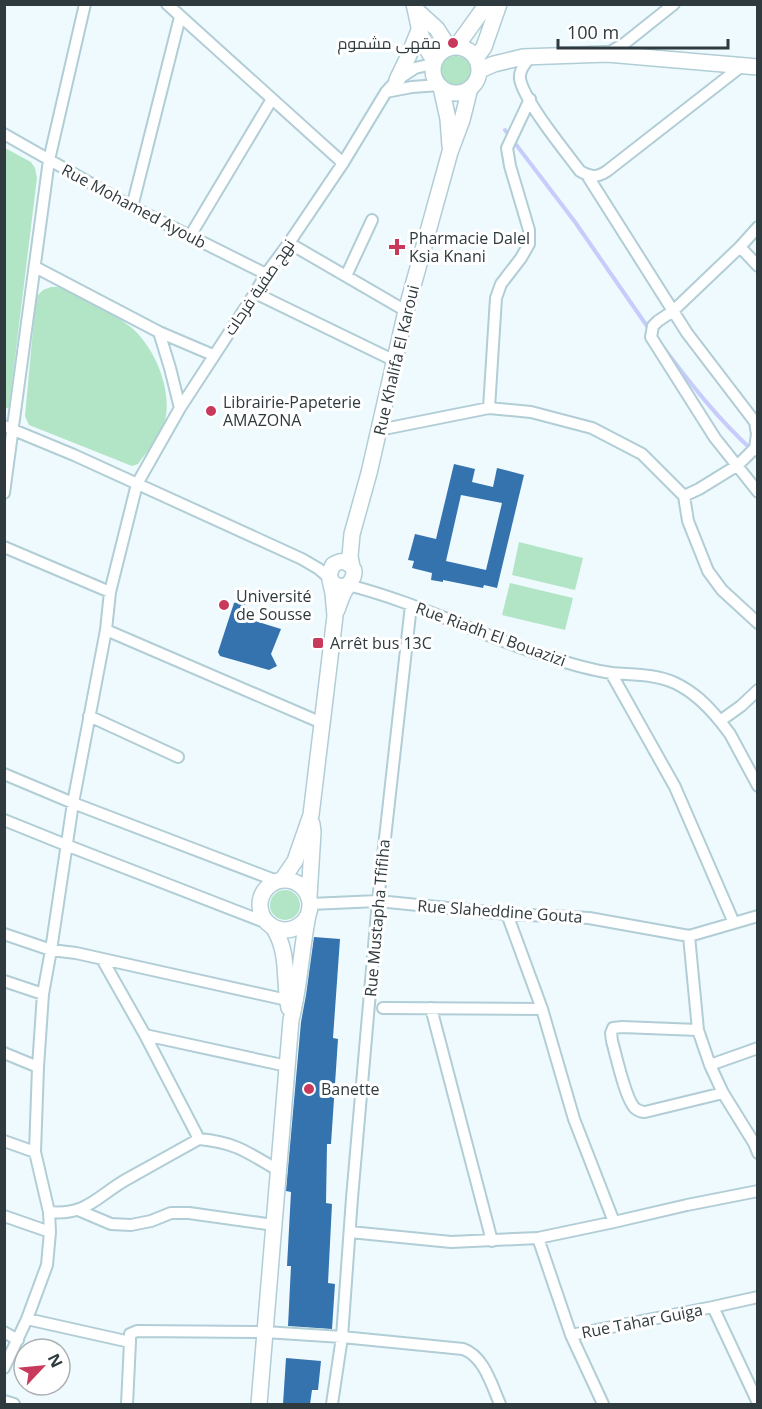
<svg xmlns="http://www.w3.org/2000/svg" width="762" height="1409" font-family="'Open Sans',Cairo,sans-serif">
<rect width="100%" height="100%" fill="#effafe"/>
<!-- green -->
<path fill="#b1e5c6" d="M440 72a16 16 0 1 1 32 0a16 16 0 1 1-32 0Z
M5,148l26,14 4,6 2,10 -28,229 -4,2z
M51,287h8c23,12 54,25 73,41 25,22 44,70 30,102 -5,11 -17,24 -24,34l-6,2 -103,-41 -4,-9 11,-119 7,-7z
M519,542l64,16 -8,32 -63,-15z
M510,583l63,15 -8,32 -63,-15z
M270 905a15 15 0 1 1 30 0a15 15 0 1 1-30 0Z"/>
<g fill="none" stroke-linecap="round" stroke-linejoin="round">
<!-- stream -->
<path stroke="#c6ccfc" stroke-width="4" d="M505,130l70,92 74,107
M663,347c27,36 55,72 89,103"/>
</g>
<!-- building -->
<path fill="#3573af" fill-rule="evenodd" d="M454,464l21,5 -3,13 21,5 4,-19 27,7 -27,113 -13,-3 -1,3 -40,-8v2l-12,-2 1,-7 -20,-5 2,-7 -6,-1 7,-26 21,5zM461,495l41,8 -16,67 -40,-9z
M243,601l12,20 26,8 -10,25 6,12 -8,4 -49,-14 -2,-4 16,-49z
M314,937l26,2 -7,99 5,1 -7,105h-4l-1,59 6,1 -4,79 7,1 -3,45 -44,-3 3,-60h-4l4,-74 -5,-1 15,-169 5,-27z
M286,1358l35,3 -3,29h-6l-2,14h-27z"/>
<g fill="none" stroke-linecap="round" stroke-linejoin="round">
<defs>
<path id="street" d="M167,4l176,159
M607,54l18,-11 49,-39
M530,57c-5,7 -11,13 -10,22 4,22 45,72 60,92 10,6 17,7 27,0l136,-106
M386,92l26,-5 27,-2
M4,134l128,73 134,67
M587,175l100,158 68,89 2,12 -2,14
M132,207l48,-190
M758,227l-18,20 -67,64 -15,10 -5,5 -2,11 64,101 43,54
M190,236l82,-137
M289,243l117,68
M740,247l18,19
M35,267l124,65 54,23
M346,276l26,-56
M255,293l140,68
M159,332l11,36 10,40
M489,408l7,-110 5,-14 20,-26 8,-14v-14l-19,-64 -3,-18 23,-49
M4,426l70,29 228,104 17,10 10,9
M379,430l110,-22 42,4 61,16 50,26 42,42 4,25 20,50 14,19 36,33
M4,493l45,-333 36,-156
M684,496l15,-7 39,-24 17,-17 3,3
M4,547l106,45 -4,38 -33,173 -22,147 25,3 211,47
M348,585c68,17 131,50 198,71 21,7 44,14 66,17 22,2 43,1 63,10 19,9 32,22 45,38l21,-15 17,-16
M110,592l27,-108 43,-76 75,-115 11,-19 23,-31 54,-80 43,-71 11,-12 18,-12 13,-3h6
M106,630l216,93
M611,673l64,114 59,136
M89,716l89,41
M720,721l10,13 28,52
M4,774l69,29 204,78
M4,820l62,25 201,78
M310,904l68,-3 129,13 82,4 100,18
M507,914l35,95 32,110 40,103
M758,916l-69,20 9,94 12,35 13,28 31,50 4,10
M4,934l47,16 -8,44 -5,73 -3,85 14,60
M102,959l43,76 54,104c36,3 50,14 80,32
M4,981l39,13
M383,1008l159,1
M431,1008l61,233
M698,1030l-76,-3 -9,1 -2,5 1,8c4,14 14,61 24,68 3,2 6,3 9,3l78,-19
M145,1035l142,31
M4,1053l34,14
M710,1065l48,-17
M4,1141l31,11
M78,1210l33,14 20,1 20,-4 20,-8h18l85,12
M4,1216l46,16
M350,1232l101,10 87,-4 76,-16 73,-17 71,-14
M538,1238l33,97 32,69
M758,1297l-45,10 45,96
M27,1319l103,23v-8l7,-3 128,1 77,5 121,12c21,7 29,37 37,55
M4,1332l14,8
M571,1335l142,-28
M4,1368l23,-49 20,-54 3,-33 -1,-20c39,4 50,-18 80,-34 23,-13 47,-26 70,-39
M4,1401l10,3
M127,1404l3,-62
M332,1404l10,-67 10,-139 26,-297 33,-296"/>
<path id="secondary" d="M414,4c6,24 5,37 21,57
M415,9l22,20 12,19
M456,47l31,-43
M433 70a23 23 0 1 1 46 0a23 23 0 1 1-46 0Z
M476,58l8,-11 15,-43
M480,70l14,-6 29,-7 84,-3 151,13
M397,80l12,-25 10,-25
M441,87l7,32 2,27
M352,567l-2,-11 2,-22 17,-61 37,-162 44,-159 12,-32 8,-32
M337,610c2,-6 4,-12 7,-18 5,-9 18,-21 3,-29 -5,-3 -9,-1 -14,2l-4,9 3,9 8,4 8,-2
M260 905a25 25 0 1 1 50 0a25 25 0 1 1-50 0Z
M282,880l13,-19 16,-46 24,-199 -2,-23 -3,-13
M309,896l4,-64 -1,-8
M273,927c17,26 10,53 16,81
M259,1404l32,-384c9,-35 10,-70 17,-105"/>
</defs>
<!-- street casing -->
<use href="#street" stroke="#b1cdd6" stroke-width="14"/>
<!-- secondary casing -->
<use href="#secondary" stroke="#b1cdd6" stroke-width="18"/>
<!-- street -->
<use href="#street" stroke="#fff" stroke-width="10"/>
<!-- secondary -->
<use href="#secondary" stroke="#fff" stroke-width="15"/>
</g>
<!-- markers -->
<g fill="#c8395c" stroke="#fff" stroke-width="2">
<circle cx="453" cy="43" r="6"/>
<path d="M394 238h6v6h6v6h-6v6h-6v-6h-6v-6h6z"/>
<circle cx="211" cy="411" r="6"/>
<circle cx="224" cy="605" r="6"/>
<rect x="312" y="637" width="12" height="12" rx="3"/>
<circle cx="309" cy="1089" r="6"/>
</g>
<g text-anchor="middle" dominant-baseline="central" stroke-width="6" stroke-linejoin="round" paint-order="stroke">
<!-- poi labels -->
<g font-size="16" fill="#2f3a3e" stroke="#fff" text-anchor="start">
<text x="441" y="43" text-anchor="end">مقهى مشموم</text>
<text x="409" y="238">Pharmacie Dalel<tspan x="409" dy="18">Ksia Knani</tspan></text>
<text x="223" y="402">Librairie-Papeterie<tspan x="223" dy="18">AMAZONA</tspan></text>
<text x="236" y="596">Université<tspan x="236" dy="18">de Sousse</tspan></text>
<text x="330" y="643">Arrêt bus 13C</text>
<text x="321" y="1089">Banette</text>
</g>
<!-- street labels -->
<g font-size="16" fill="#2f3a3e" stroke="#fff">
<text transform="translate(134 206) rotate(28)">Rue Mohamed Ayoub</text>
<text transform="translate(259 287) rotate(-56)">نهج صفية فرحات</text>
<text transform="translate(396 360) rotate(-77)">Rue Khalifa El Karoui</text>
<text transform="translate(491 634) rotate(20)">Rue Riadh El Bouazizi</text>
<text transform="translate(500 911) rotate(4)">Rue Slaheddine Gouta</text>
<text transform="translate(377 918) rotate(-85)">Rue Mustapha Tfifiha</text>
<text transform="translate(642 1321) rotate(-11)">Rue Tahar Guiga</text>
</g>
</g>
<!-- border -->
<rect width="762" height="1409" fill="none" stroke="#2f3a3e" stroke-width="12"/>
<!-- north arrow -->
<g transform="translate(42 1367) rotate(64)"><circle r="28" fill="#ffffff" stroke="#acb0b2" stroke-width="1.5"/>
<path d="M0-4.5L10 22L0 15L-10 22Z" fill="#c8395c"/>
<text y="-9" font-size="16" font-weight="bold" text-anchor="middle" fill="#2f3a3e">N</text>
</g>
<!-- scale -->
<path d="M558 39v9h170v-9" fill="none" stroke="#2f3a3e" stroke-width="3"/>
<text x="567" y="39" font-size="18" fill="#2f3a3e" stroke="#ffffff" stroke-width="4.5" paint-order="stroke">100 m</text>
</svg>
